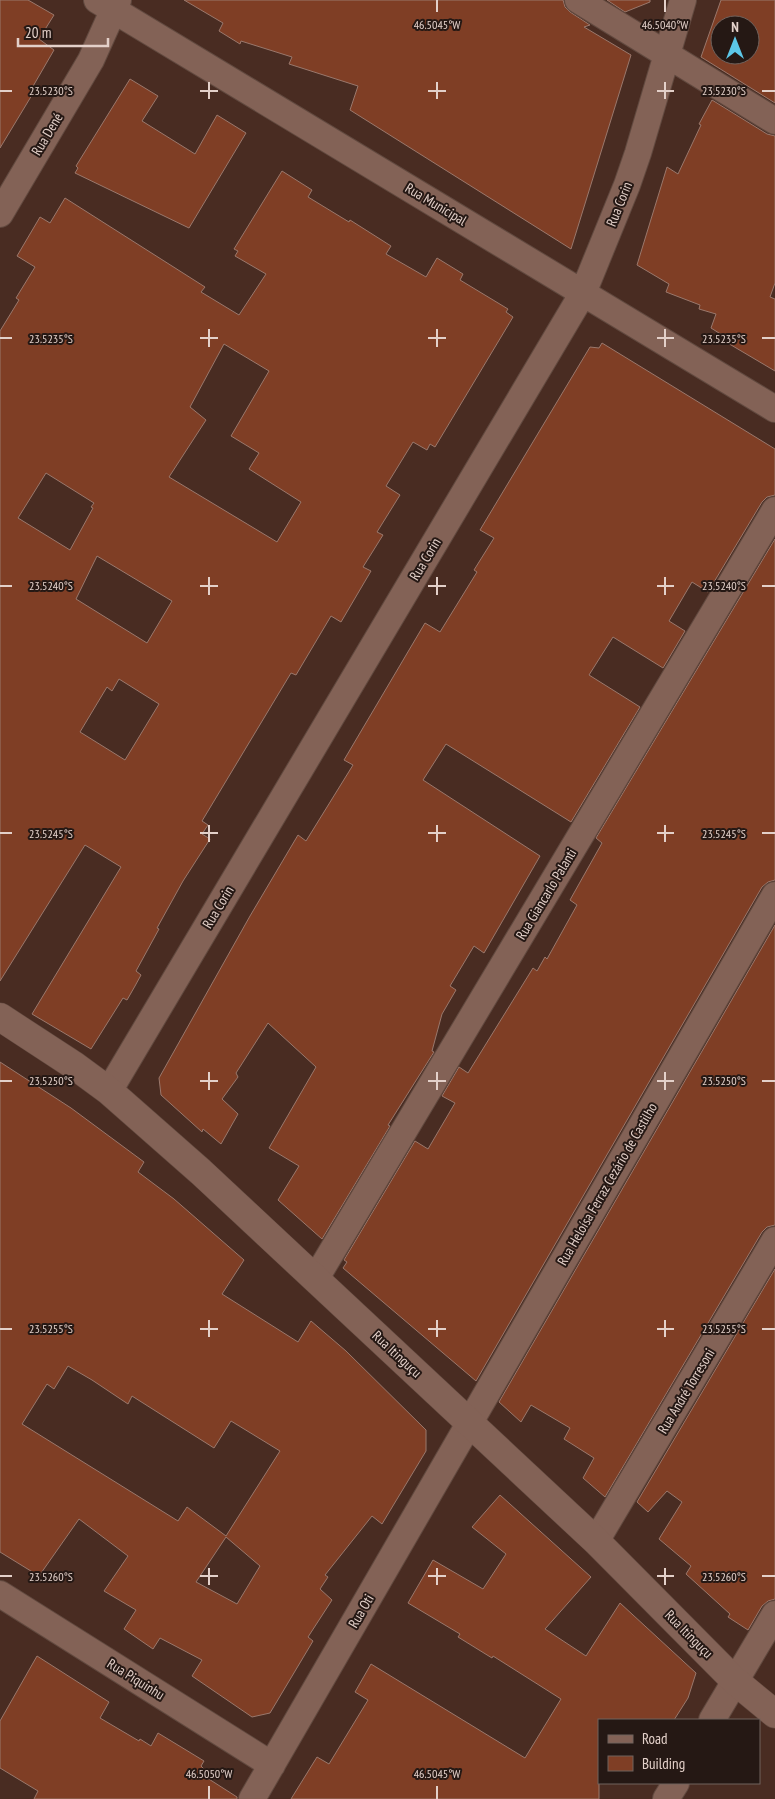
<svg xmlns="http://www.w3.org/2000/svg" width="775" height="1799" font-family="'PT Sans Narrow',sans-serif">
<rect width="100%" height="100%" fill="#492c22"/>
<!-- building -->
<path fill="#7f3e25" stroke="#9a786c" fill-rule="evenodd" d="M0,0h28l26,15 -15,24 15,11 -22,38 3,2 -35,58z
M184,0h379l2,7 5,5 20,13 -6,2 47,28 -60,194 -221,-139 8,-24 -69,-22 3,-7 -51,-16 -1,3 -21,-13 4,-8z
M607,0h43v2l-25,10z
M721,0h54v103l-74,-46zM720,25h30v30h-30z
M130,79l28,17 -16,25 53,33 22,-39 29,18 -57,95 -114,-55 3,-5 -2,-2z
M712,100l55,34 8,2v147l-5,14 5,2v72l-49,-29 1,-4 -16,-10 5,-14 -17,-5 1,-4 -34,-13 3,-8 -32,-19 30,-98 11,7 23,-49 -2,-1z
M282,171l30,19 -4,7 41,25 1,-2 41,26 -5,8 40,23 11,-19 26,16 -3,6 48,29 -2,3 7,5 -78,130 -5,-3 -3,6 -14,-8 -27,44 14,9 -23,37 6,3 -20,32 8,4 -30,51 -10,-6 -35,59 -5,-2 -89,148 6,4 -6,9 8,5 -27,42 -26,47 2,1 -23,42 5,4 -6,11 -8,14 -4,-2 -32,51 -59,-35 89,-147 -36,-22 -85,136v-650l19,-31 -3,-2 19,-31 -18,-11 23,-39 10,6 15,-25 140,89 -4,5 38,23 27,-41 -31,-18 3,-5 -4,-2zM224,344l45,27 -38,65 28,17 -10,16 52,33 -24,40 -108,-65 37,-57 -16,-13zM46,473l48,30 -3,4 2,1 -23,42 -52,-32zM97,556l75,45 -25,42 -71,-44zM119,679l40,25 -34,56 -45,-28 27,-45 5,4z
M602,343l173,106v46l-8,2 -5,5 -54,90 -16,-10 -23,39 16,10 -22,37 -50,-31 -24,38 51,32 -69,115 -125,-78 -23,36 117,76 -56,97 -10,-7 -24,40 6,4 -14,24 -10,37 2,1 -46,73 2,1 -68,113 -44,-39 21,-34 -30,-18 47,-81 -48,-44 -32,50 2,4 -16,22 16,15 -17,30 -18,-15 -1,3 -41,-37 -2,-17 91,-162 48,-81 8,6 47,-76 -9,-5 81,-137 15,9 37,-60 -3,-2 20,-32 -14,-8 110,-183 9,1z
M775,539v341l-7,2 -6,5 -286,494 -133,-113 4,-6 -3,-2 71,-119 13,8 27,-46 -13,-7 17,-29 9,6 65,-105 4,3 8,-14 2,2 30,-54 -7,-5 32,-57 -6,-5z
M775,925v300l-8,2 -5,5 -157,265 -22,-19 11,-20 -30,-19 6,-11 -39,-23 -10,17 -22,-20z
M0,1062l71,46 73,54 -6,10 36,27 70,61 -22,34 76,48 13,-21 35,30 80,79v21l-44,73 -10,-8 -47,59 3,2 -8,12 12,11 -24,37 5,4 -43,72 -18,4 -60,-41 10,-16 -42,-22 -7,11 -29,-20 12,-19 -32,-19 24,-35 -49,-37 -40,57 -39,-24zM68,1366l24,14 36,24 4,-8 82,52 17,-27 49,30 -54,85 -39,-29 -9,14 -156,-97 25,-40 7,5zM226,1537l34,29 -23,38 -41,-22z
M775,1269v330l-7,2 -6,5 -14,24 -20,-13 2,-3 -44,-40 5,-8 -32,-27 23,-37 -15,-11 -19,21 -11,-10z
M500,1495l91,82 -46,52 41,27 34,-53 76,70 -8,25 -14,22h-75v79h-308l26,-42 12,7 39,-64 -13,-8 16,-28 154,94 36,-59 -68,-43 -1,2 -34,-21 2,-3 -52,-31 25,-43 50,29 23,-35 -34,-27z
M37,1656l72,46 -9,16 39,23 1,-2 11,7 7,-13 28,17 18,11 -3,5 3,3 -3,5 36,23v2h-203l4,-8 -38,-23v-47z"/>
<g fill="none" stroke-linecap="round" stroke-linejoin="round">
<defs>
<path id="street" d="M97,0l678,409
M578,0l197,121
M0,214l91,-154 27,-60
M109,1091l474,-798 44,-108 11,-32 45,-153
M316,1278l459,-768
M596,1541l179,-301
M0,1594l272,171
M712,1720l63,-106
M252,1799l523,-904
M666,1799l10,-16"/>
<path id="secondary" d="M0,1017l75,49 34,25 92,81 395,369 139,140 40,33"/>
</defs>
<!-- street casing -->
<use href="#street" stroke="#61493f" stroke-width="28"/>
<!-- secondary casing -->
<use href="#secondary" stroke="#61493f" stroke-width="29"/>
<!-- street -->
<use href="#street" stroke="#836256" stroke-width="26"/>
<!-- secondary -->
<use href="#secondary" stroke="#836256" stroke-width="28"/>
</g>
<!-- ticks -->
<path fill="none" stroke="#e3d0c9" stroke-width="2" d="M437,0v12M665,0v12M209,82v17M437,82v17M665,82v17M0,91h12M200,91h18M428,91h18M657,91h17M762,91h13M209,329v18M437,329v18M665,329v18M0,338h12M200,338h18M428,338h18M657,338h17M762,338h13M209,577v18M437,577v18M665,577v18M0,586h12M200,586h18M428,586h18M657,586h17M762,586h13M209,825v17M437,825v17M665,825v17M0,833h12M200,833h18M428,833h18M657,833h17M762,833h13M209,1072v18M437,1072v18M665,1072v18M0,1081h12M200,1081h18M428,1081h18M657,1081h17M762,1081h13M209,1320v17M437,1320v17M665,1320v17M0,1329h12M200,1329h18M428,1329h18M657,1329h17M762,1329h13M209,1568v17M437,1568v17M665,1568v17M0,1576h12M200,1576h18M428,1576h18M657,1576h17M762,1576h13M209,1786v13M437,1786v13"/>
<g text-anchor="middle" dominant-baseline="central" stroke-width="4" stroke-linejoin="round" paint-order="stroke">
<!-- street labels -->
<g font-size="14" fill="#e3d0c9" stroke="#251814">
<text transform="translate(47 134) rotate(-59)">Rua Dené</text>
<text transform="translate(436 204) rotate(31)">Rua Municipal</text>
<text transform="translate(619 204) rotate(-68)">Rua Corin</text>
<text transform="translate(425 559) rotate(-59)">Rua Corin</text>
<text transform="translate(546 894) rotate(-59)">Rua Giancarlo Palanti</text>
<text transform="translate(218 907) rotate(-59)">Rua Corin</text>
<text transform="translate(607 1184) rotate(-60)">Rua Heloísa Ferraz Cezário de Castilho</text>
<text transform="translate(397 1354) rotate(43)">Rua Itinguçu</text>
<text transform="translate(686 1391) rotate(-59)">Rua André Torresoni</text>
<text transform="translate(361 1611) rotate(-60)">Rua Oti</text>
<text transform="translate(689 1634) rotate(45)">Rua Itinguçu</text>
<text transform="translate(136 1679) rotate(32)">Rua Piquinhu</text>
</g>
</g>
<g font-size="12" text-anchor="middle" fill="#e3d0c9" stroke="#251814" stroke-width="4" stroke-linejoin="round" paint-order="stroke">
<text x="437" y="29">46.5045°W</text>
<text x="665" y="29">46.5040°W</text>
<text x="51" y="95">23.5230°S</text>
<text x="724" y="95">23.5230°S</text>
<text x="51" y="343">23.5235°S</text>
<text x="724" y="343">23.5235°S</text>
<text x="51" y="590">23.5240°S</text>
<text x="724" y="590">23.5240°S</text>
<text x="51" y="838">23.5245°S</text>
<text x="724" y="838">23.5245°S</text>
<text x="51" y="1085">23.5250°S</text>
<text x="724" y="1085">23.5250°S</text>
<text x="51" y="1333">23.5255°S</text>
<text x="724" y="1333">23.5255°S</text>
<text x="51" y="1581">23.5260°S</text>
<text x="724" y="1581">23.5260°S</text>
<text x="209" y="1778">46.5050°W</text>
<text x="437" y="1778">46.5045°W</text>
</g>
<!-- legend -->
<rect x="598" y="1719" width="162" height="65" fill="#251814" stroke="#71625c"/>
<rect x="608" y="1735" width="25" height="8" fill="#836256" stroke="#71625c"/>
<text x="642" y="1744" font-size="15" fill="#e3d0c9">Road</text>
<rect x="608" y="1756" width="25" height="15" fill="#7f3e25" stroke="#71625c"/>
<text x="642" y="1769" font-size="15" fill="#e3d0c9">Building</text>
<!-- north arrow -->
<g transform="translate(735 40)"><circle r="24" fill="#251814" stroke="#71625c"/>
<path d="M0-4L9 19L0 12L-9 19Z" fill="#5cc7e8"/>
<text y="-8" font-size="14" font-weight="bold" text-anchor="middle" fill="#e3d0c9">N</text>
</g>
<!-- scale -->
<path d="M18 38v8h90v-8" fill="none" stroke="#e3d0c9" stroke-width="2.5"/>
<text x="25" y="38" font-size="15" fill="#e3d0c9" stroke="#251814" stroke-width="4" paint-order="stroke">20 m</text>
</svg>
